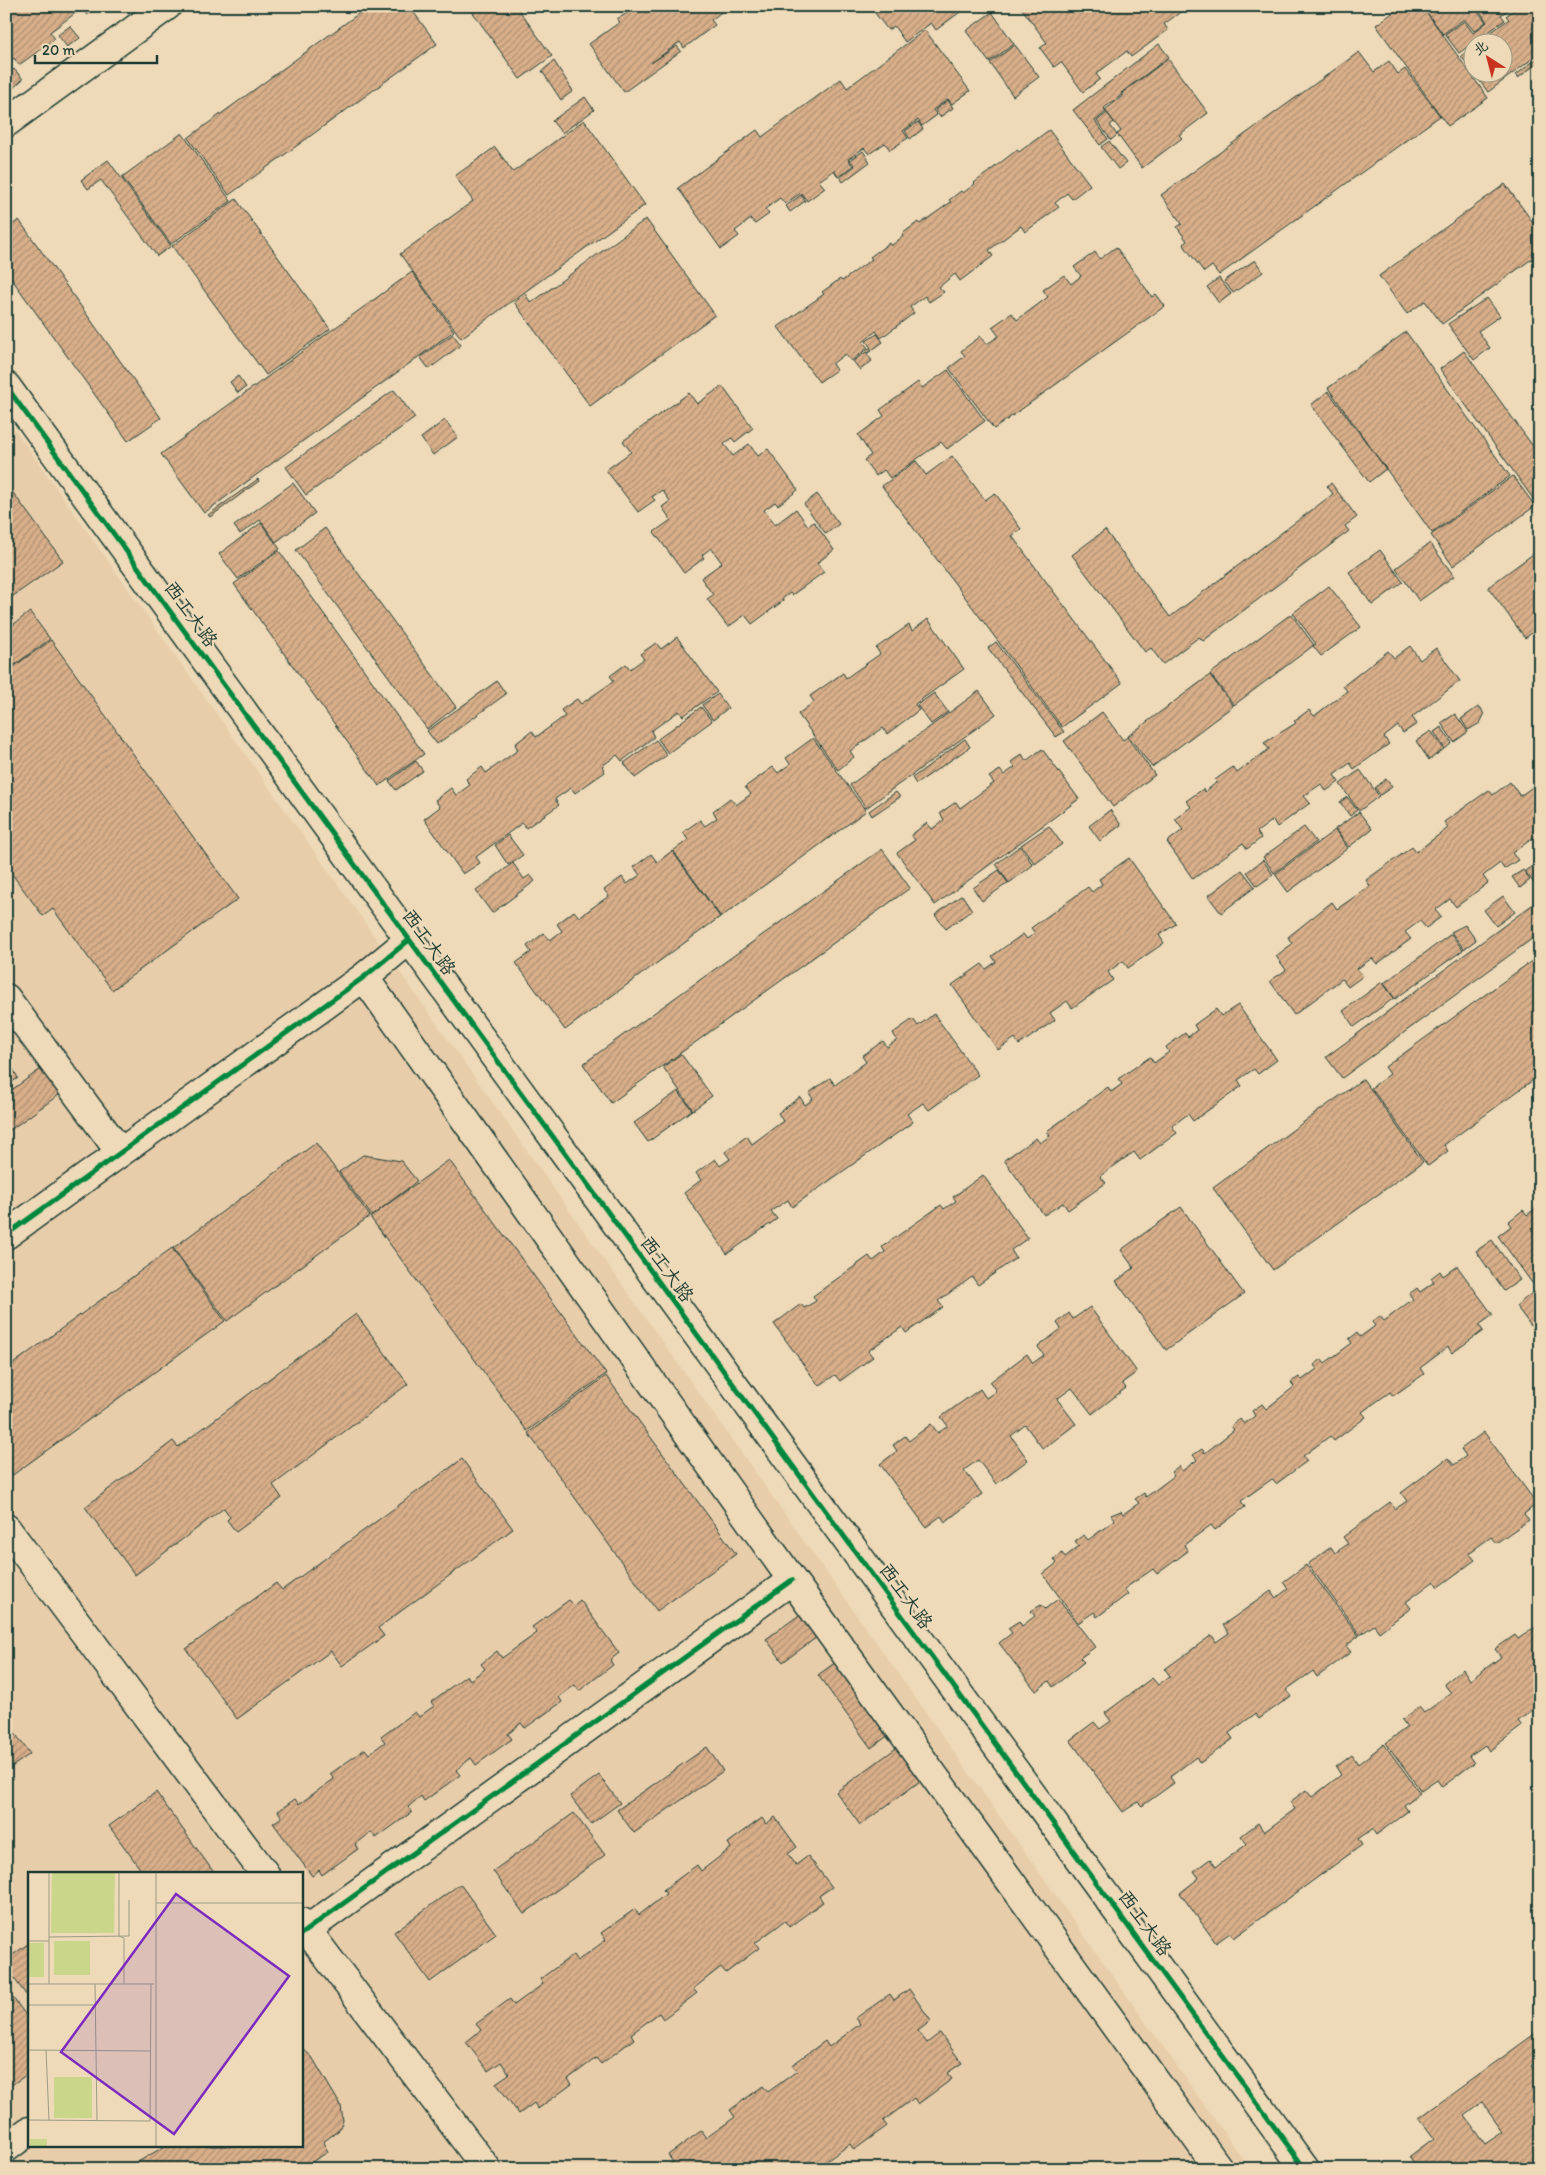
<svg xmlns="http://www.w3.org/2000/svg" width="1546" height="2175" font-family="Itim,'LXGW WenKai TC',sans-serif">
<defs>
<pattern id="building-hatch" width="6" height="6" patternUnits="userSpaceOnUse" patternTransform="scale(1.25)"><rect width="6" height="6" fill="#d9af8a"/><path d="M-1 1l2-2M0 6l6-6M5 7l2-2" fill="none" stroke="#af9072"/></pattern>
</defs>
<rect width="100%" height="100%" fill="#eedab8"/>
<filter id="ink" filterUnits="userSpaceOnUse"><feTurbulence type="fractalNoise" baseFrequency=".02" numOctaves="2"/><feDisplacementMap in="SourceGraphic" scale="10" xChannelSelector="R" yChannelSelector="G"/><feConvolveMatrix kernelMatrix="1 2 1 2 8 2 1 2 1" color-interpolation-filters="sRGB"/></filter>
<g filter="url(#ink)">
<!-- built -->
<path fill="#e8cdaa" fill-rule="evenodd" d="M6,417l384,541 860,1211h-1244zM29,1874h272v272h-272z"/>
<!-- building -->
<path fill="url(#building-hatch)" stroke="#1f3d34" fill-rule="evenodd" d="M6,6h93l-12,9 -5,-7 -32,24 5,7 -36,26 -5,-7 -8,6z
M369,6h40l28,38 -208,151 -41,-57z
M470,6h46l36,50 -32,23 -51,-72z
M640,6h89l-18,14 4,5 -31,23 -4,-6 -29,21 26,-17 4,5 -57,41 -35,-48 31,-22 -3,-3z
M880,6h76l4,6 -24,18 -5,-7 -26,19 -11,-16 -6,4 -13,-17 6,-5z
M1020,6h169l-25,18 4,6 -37,27 -4,-6 -31,23 4,5 -17,13 -22,-30 -7,5 -14,-19 7,-5z
M1402,6h20l66,92 -40,28 -72,-101z
M1422,6h60l-5,4 9,12 -12,9 -10,-12 -21,15z
M1484,6h29l-12,9 4,5 -46,33 -14,-19 19,-13 9,12 14,-11 -8,-12z
M1519,6h21v47l-52,39 -27,-36 13,-10v26h30v-30h-26l31,-23 -3,-3z
M992,12l22,32 -25,18 -23,-31z
M70,26l10,12 -13,9 -9,-12z
M925,30l45,61 -18,13 -4,-5 -15,11 4,5 -15,11 -4,-6 -15,11 5,7 -18,12 -5,-7 -16,11 -5,-6 -16,11 5,7 -15,11 -4,-7 -15,11 6,7 -18,13 -6,-8 -16,11 -5,-6 -15,11 4,5 -14,10 -4,-5 -16,12 4,5 -18,13 -43,-61 79,-58 5,7 79,-58 6,9z
M1159,44l10,13 -48,36 1,2 -18,13 2,4 -11,9 13,18 -8,6 -27,-35z
M1015,45l24,32 -26,19 -23,-33z
M1359,52l15,20 15,-11 9,13 7,-5 35,47 -221,159 -7,-9 -8,6 -21,-28 4,-3 -10,-14 5,-3 -21,-29z
M1540,56v5l-22,17 -2,-3z
M1168,59l40,54 -29,22 3,3 -40,30 -25,-34 4,-3 -16,-21 19,-15 -2,-2z
M554,61l19,30 -12,9 -19,-29z
M14,69l9,10 -12,11 -5,-5v-9z
M585,97l9,13 -32,23 -10,-12z
M948,100l5,8 -13,9 -5,-7z
M1107,113l7,9 -4,3 7,10 -6,5 -14,-19z
M584,120l61,85 -184,133 -61,-84 73,-53 -18,-25 40,-29 18,25z
M918,122l5,7 -13,10 -5,-8z
M1049,130l41,55 -18,14 -5,-6 -12,10 4,4 -34,25 -4,-6 -32,24 4,6 -33,25 -5,-7 -16,13 5,5 -15,10 -4,-6 -15,11 4,6 -33,25 -5,-7 -13,11 5,6 -17,13 -6,-7 -13,10 4,6 -17,12 -41,-55 46,-33 -2,-2 18,-13 2,2 30,-22 -2,-2 19,-14 2,3 12,-10 -1,-2 16,-12 2,2 31,-22 -2,-2 12,-9 2,2 12,-9 -1,-1 43,-33 2,2z
M182,133l49,68 -60,43 -49,-67z
M1109,141l17,22 -8,6 -17,-22z
M863,151l7,11 -27,20 -3,-5 15,-11 -5,-6z
M108,160l63,86 -14,10 -56,-76 -13,9 -7,-9z
M1505,184l35,48v21l-98,71 -17,-23 -18,13 -28,-38z
M801,195l4,6 -15,11 -4,-6z
M236,199l94,130 -64,46 -94,-129z
M646,219l69,96 -125,91 -76,-104 11,-8 6,9z
M19,220l142,198 -33,23 -122,-170v-42z
M1116,247l36,50 4,-3 9,12 -171,123 -45,-61 16,-12 -4,-5 20,-15 6,8 12,-8 -7,-9 20,-14 5,7 31,-23 -5,-7 21,-15 7,9 10,-8 -7,-9 21,-15 5,7z
M1255,260l8,12 -30,21 -9,-12z
M412,272l42,59 -250,182 -43,-59z
M1219,278l12,16 -12,9 -12,-16z
M1487,298l13,18 -22,15 12,17 -16,12 -26,-36z
M1406,332l104,144 -78,57 -104,-145z
M453,334l8,11 -32,24 -9,-12z
M877,334l6,8 -15,11 -2,-2 5,-3 -5,-7z
M1464,351l76,105v40l-6,4 -94,-131z
M866,352l6,9 -12,9 -7,-9z
M948,370l37,51 -38,28 -6,-7 -51,36 -6,-8 -8,6 -12,-16 7,-5 -13,-20 26,-19 -4,-6 38,-28 4,6z
M238,376l8,11 -8,6 -8,-11z
M722,386l31,42 -18,14 -3,-4 -8,6 9,12 16,-12 9,12 10,-7 30,41 -20,15 -3,-3 -11,8 11,15 21,-16 12,17 6,-4 20,28 -17,13 7,9 -32,23 -2,-2 -8,6 1,2 -31,23 -7,-9 -17,12 -21,-28 6,-4 -12,-17 21,-15 -11,-15 -9,7 2,3 -20,15 -30,-41 17,-12 -9,-13 8,-6 -8,-11 -10,7 3,3 -17,12 -32,-42 25,-18 -8,-11 66,-48 8,11z
M394,390l21,28 -109,77 -20,-28z
M1328,391l58,78 -17,13 -58,-77z
M445,420l13,17 -25,18 -12,-17z
M952,456l33,44 10,-7 26,36 -9,7 110,147 -60,44 -180,-241 34,-25 10,14z
M1513,476l22,30 -82,60 -22,-31z
M258,479l1,2 -49,36 -2,-2z
M6,483l57,78 -57,40z
M293,483l22,30 -39,29 -16,-22 -20,14 -6,-8z
M1331,483l26,34 -12,9 4,5 -146,110 -4,-4 -36,27 -12,-16 -6,4 -73,-97 33,-25 65,87 163,-123 -6,-8z
M817,494l22,30 -13,10 -22,-30z
M261,523l19,26 -42,30 -19,-25z
M325,528l131,179 -29,22 -131,-179z
M1430,543l24,33 -35,25 -23,-33z
M1540,549v78l-15,11 -37,-51z
M1380,550l23,32 -31,23 -23,-33z
M279,551l145,203 -45,32 -145,-202z
M1329,586l32,41 -40,29 -8,-10 3,-2 -23,-31z
M30,612l20,27 -44,32v-41z
M1291,614l23,31 -80,60 -24,-31z
M928,619l36,50 -49,35 4,6 -32,24 -4,-6 -33,23 4,6 -16,13 -40,-56 16,-12 -4,-6 33,-23 3,5 34,-24 -4,-6 33,-23 3,6z
M677,637l40,55 -34,24 -4,-5 -28,20 3,6 -32,24 -5,-6 -15,11 3,6 -30,21 -4,-5 -16,11 4,6 -33,23 -4,-5 -46,34 4,6 -17,11 -39,-55 16,-12 -5,-7 16,-12 5,7 14,-10 -4,-6 16,-12 4,6 32,-23 -3,-6 17,-13 4,6 29,-21 -4,-6 16,-11 4,5 33,-23 -4,-5 16,-12 4,5 14,-10 -4,-5 16,-11 5,6z
M51,640l187,259 -126,91 -59,-81 -10,7 -37,-50v-194z
M996,642l68,90 -8,5 -68,-89z
M1410,646l10,14 16,-12 24,33 -48,36 5,7 -14,9 -5,-7 -14,11 5,7 -35,25 -4,-6 -16,12 5,7 -13,9 -5,-7 -17,12 6,7 -33,24 -4,-7 -16,12 4,6 -14,11 -4,-6 -50,36 -26,-37 16,-12 -8,-11 16,-12 -5,-6 17,-12 2,3 12,-10 -2,-2 18,-13 4,6 32,-24 -5,-6 32,-20 -2,-2 15,-11 5,6 33,-25 -4,-5 45,-35 6,7z
M1210,675l23,31 -81,61 -24,-31z
M497,681l9,13 -69,50 -10,-13z
M979,691l17,23 -130,94 -16,-23z
M934,693l14,19 -17,12 -14,-19z
M718,694l10,14 -15,12 -11,-15z
M701,707l11,14 -44,32 -10,-14z
M1478,707l3,1 3,7 -4,8 -12,7 -7,-11z
M1102,712l21,28 4,-3 28,38 -42,32 -49,-66z
M1455,714l13,18 -14,10 -13,-19z
M1441,727l11,16 -7,6 -11,-17z
M1431,731l13,18 -15,11 -13,-19z
M813,738l53,73 -145,106 -48,-66 15,-11 -5,-8 17,-12 5,6 12,-8 -4,-7 17,-13 6,7 15,-11 -6,-7 28,-20 5,6 12,-9 -4,-6z
M965,739l5,8 -54,37 -4,-6z
M656,740l11,15 -32,23 -11,-15z
M1042,749l37,50 -144,106 -38,-52 18,-13 -4,-5 16,-12 5,6 12,-9 -4,-7 16,-11 4,6 34,-25 -5,-6 11,-7 4,5 11,-8 -4,-5 11,-8 4,7z
M416,761l7,10 -27,19 -7,-9z
M1360,770l19,26 -20,15 -19,-27z
M1386,779l6,8 -12,8 -5,-7z
M1510,782l10,14 18,-13 2,3v47l-28,20 6,7 -14,9 -4,-6 -17,13 5,7 -32,24 -6,-8 -15,11 6,7 -15,11 -6,-7 -15,11 6,7 -34,25 -5,-6 -15,11 6,7 -15,11 -6,-8 -48,36 -24,-34 16,-11 -10,-14 16,-12 -4,-7 44,-35 5,7 33,-23 -4,-6 46,-33 4,5 32,-24 -4,-6 45,-32 4,5z
M896,792l4,5 -28,19 -3,-5z
M1347,797l10,13 -7,6 -10,-14z
M1110,810l11,15 -21,16 -11,-15z
M1359,812l13,17 -23,18 -14,-18z
M1049,826l13,18 -27,20 -14,-19z
M1304,827l12,15 -42,31 -11,-16z
M1335,830l13,18 -60,44 -13,-18z
M508,835l15,20 -15,10 -13,-20z
M1020,846l13,19 -24,18 -13,-19z
M882,849l28,39 -299,215 -28,-39z
M672,851l48,66 -155,113 -49,-67 15,-11 -4,-6 17,-13 6,7 12,-9 -5,-7 17,-13 5,6 30,-21 -5,-6 18,-13 5,7 13,-9 -6,-8 17,-13 6,8z
M1129,858l47,66 -17,11 5,8 -36,25 -5,-7 -15,11 5,8 -41,28 -5,-7 -17,12 5,7 -36,25 -4,-7 -17,12 -46,-65 30,-21 4,5 10,-7 -4,-6 31,-22 4,5 8,-6 -4,-5 57,-41 4,5 10,-8 -3,-5z
M1263,860l10,15 -16,11 -10,-14z
M1540,860v31l-15,-20z
M513,863l11,16 6,-4 5,6 -43,32 -16,-22z
M999,870l9,13 -26,18 -9,-13z
M1242,870l13,17 -34,26 -13,-17z
M1523,870l7,10 -10,8 -8,-11z
M962,895l10,15 -26,19 -11,-14z
M1503,896l12,16 -19,14 -12,-16z
M1540,899v34l-198,145 -16,-21z
M1465,925l11,15 -12,9 -13,-17z
M1451,934l12,16 -68,49 -11,-16z
M1540,955v120l-96,70 4,6 -20,15 -57,-78 19,-14 -5,-7z
M1382,982l12,16 -40,29 -11,-16z
M1238,1005l39,55 -19,14 -4,-5 -16,11 4,6 -49,35 -5,-7 -16,12 5,7 -37,27 -6,-8 -34,24 6,7 -38,27 -5,-7 -19,12 -40,-55 32,-22 4,5 10,-7 -3,-5 61,-44 3,5 11,-8 -4,-5 32,-22 4,6 15,-11 -3,-5 19,-14 3,4 9,-7 -3,-5 22,-16 5,7z
M934,1014l44,61 -49,35 -6,-7 -16,11 6,8 -121,85 -4,-7 -17,11 6,8 -50,35 -43,-61 17,-13 -5,-7 19,-14 5,7 10,-7 -5,-7 22,-16 5,8 31,-23 -5,-8 22,-16 5,8 8,-6 -4,-6 21,-15 5,7 31,-23 -4,-6 21,-15 4,6 10,-7 -4,-7 20,-14 5,7z
M681,1054l31,42 -19,14 -30,-43z
M52,1061l19,25 -65,47v-39z
M11,1065l7,13 -12,8v-18z
M1363,1079l60,83 -150,108 -60,-82z
M678,1091l14,19 -44,32 -14,-19z
M316,1143l54,73 -143,105 -54,-73z
M363,1155l38,6 16,20 -45,35 -33,-44z
M449,1160l157,214 -79,57 -157,-214z
M983,1175l45,63 -17,12 5,8 -38,27 -6,-8 -34,24 5,6 -37,26 -4,-6 -34,24 5,6 -33,24 -5,-6 -16,11 -45,-62 27,-20 3,4 12,-7 -3,-5 56,-40 4,5 12,-9 -3,-5 59,-42 3,4 12,-8 -3,-4z
M1540,1205v72l-8,6 -34,-47 13,-10 -3,-4 15,-12 4,5z
M1181,1207l63,87 -78,56 -50,-69 18,-13 -13,-18z
M1492,1240l28,40 -16,11 -28,-40z
M172,1248l53,73 -215,156 -4,-5v-103z
M1457,1266l36,49 -14,10 4,6 -31,22 -4,-6 -28,21 4,6 -31,22 -3,-4 -28,20 4,5 -32,24 -4,-5 -27,20 4,5 -31,23 -4,-5 -31,22 4,6 -30,23 -4,-5 -27,20 4,6 -31,23 -4,-5 -29,20 4,5 -31,23 -3,-5 -16,11 -35,-49 14,-11 -3,-4 8,-6 3,4 14,-11 -4,-5 9,-6 4,5 27,-20 -4,-5 10,-4 2,3 16,-11 -4,-4 9,-6 2,4 28,-21 -3,-4 8,-6 3,5 15,-11 -4,-5 9,-6 3,4 29,-23 -3,-4 9,-7 4,5 11,-8 -3,-5 10,-7 4,5 28,-22 -3,-5 8,-5 3,3 15,-11 -3,-4 8,-6 3,4 27,-20 -3,-4 8,-6 3,4 15,-11 -3,-4 8,-6 4,5 29,-22 -4,-5 8,-6 3,4 14,-10 -3,-4 9,-7 3,5z
M1532,1293l8,10v35l-24,-32z
M1090,1307l47,65 -15,11 4,5 -34,26 -20,-26 -15,11 19,25 -33,25 -18,-24 -14,11 17,24 -32,24 -18,-24 -14,10 18,24 -37,28 -4,-6 -15,11 -46,-63 17,-13 -4,-6 12,-9 4,5 22,-17 7,9 10,-7 -7,-9 39,-28 6,9 10,-7 -6,-9 37,-28 6,9 11,-8 -6,-8 23,-18 -4,-6 12,-10 4,6z
M356,1314l52,70 -135,101 9,13 -46,34 -9,-12 3,-3 -6,-9 -89,67 -50,-68 88,-66 5,6z
M606,1376l130,178 -79,57 -129,-178z
M1484,1432l53,72 -13,10 5,6 -33,23 -5,-6 -22,16 6,7 -37,27 -4,-6 -28,21 5,6 -32,24 -5,-7 -14,10 -52,-71 23,-17 4,6 13,-9 -5,-7 47,-35 5,7 12,-8 -6,-8 47,-35 6,7 12,-9 -5,-7z
M462,1459l51,70 -135,99 6,8 -42,30 -11,-15 -94,68 -51,-70 90,-66 6,7z
M1306,1565l53,71 -13,10 5,6 -34,25 -4,-6 -27,19 5,6 -32,23 -4,-5 -26,19 4,6 -33,24 -4,-6 -26,20 4,6 -32,23 -4,-4 -15,10 -53,-72 24,-18 6,7 11,-8 -6,-8 47,-35 6,7 12,-9 -5,-7 47,-34 4,7 13,-9 -6,-8 48,-34 5,7 12,-9 -5,-7z
M1058,1599l37,48 -15,11 4,4 -31,25 -4,-6 -13,10 -37,-48 13,-10 -4,-5 11,-7 3,5 13,-10 -4,-5 10,-6 4,4z
M569,1600l5,5 6,-5 39,53 -9,7 3,5 -34,26 -4,-6 -16,12 3,5 -37,26 -4,-5 -13,11 4,5 -36,26 -5,-7 -15,12 4,5 -36,26 -3,-5 -13,11 4,5 -36,26 -5,-6 -16,13 3,4 -36,26 -3,-5 -7,6 -39,-53 9,-6 -4,-6 17,-12 4,5 35,-25 -4,-5 35,-25 4,5 16,-12 -4,-5 34,-25 4,5 15,-11 -3,-4 36,-27 3,5 15,-11 -4,-5 16,-13 5,7 35,-25 -5,-6z
M816,1603l16,23 -49,36 -17,-23z
M1540,1624v90l-3,2 -4,-6 -15,11 4,5 -33,25 -4,-6 -16,11 5,7 -32,24 -5,-7 -16,11 -35,-48 21,-16 -5,-7 17,-13 5,6 27,-20 -7,-9 19,-15 7,11 31,-23 -6,-8 20,-14 3,4z
M840,1659l53,73 -22,16 -53,-73z
M6,1721l24,33 -24,17z
M910,1738l24,33 -74,54 -24,-33z
M1384,1744l36,49 -16,12 4,6 -32,24 -4,-6 -14,10 4,6 -128,93 -4,-5 -14,10 -36,-50 19,-15 -5,-7 16,-12 6,8 31,-23 -6,-8 17,-13 6,9 31,-23 -5,-7 16,-12 6,7 29,-22 -5,-8 16,-12 6,9z
M707,1747l16,24 -89,62 -17,-23z
M599,1775l21,28 -29,21 -21,-28z
M156,1792l59,82h-71l-35,-48z
M574,1813l31,42 -81,59 -31,-43z
M775,1817l22,30 -9,7 8,11 12,-9 24,31 -13,9 4,6 -34,25 -4,-6 -30,22 4,5 -33,25 -5,-6 -28,22 4,4 -34,26 -4,-6 -28,21 3,5 -33,25 -5,-6 -28,21 4,5 -34,25 -4,-6 -15,11 -23,-31 13,-9 -8,-12 -13,9 -22,-29 15,-12 -5,-6 34,-25 4,6 29,-21 -3,-5 33,-24 4,6 29,-21 -5,-7 34,-24 4,6 27,-21 -3,-4 34,-25 4,6 30,-23 -3,-5 34,-25 4,6z
M460,1884l36,50 -66,48 -36,-50z
M29,1943v56l-23,-32v-7z
M6,1989l23,30v54l-22,15z
M909,1989l22,32 -13,10 9,12 13,-10 22,30 -15,10 5,6 -34,25 -4,-6 -31,23 4,5 -33,24 -4,-6 -29,21 2,4h-159l9,-7 -5,-7 33,-24 5,7 29,-21 -5,-7 33,-24 5,6 29,-21 -5,-6 33,-24 4,6 31,-23 -4,-6 34,-24 4,6z
M1540,2030v30l-9,6 9,12v91h-121l-9,-13 24,-18 -15,-20zM1482,2103l21,29 -18,12 -20,-28z
M301,2047l11,10 29,49 2,15 -5,10 -15,11 5,10 -28,17h-174l39,-23h136z"/>
<g fill="none" stroke-linecap="round" stroke-linejoin="round">
<defs>
<path id="minor" d="M364,977l428,603 427,589
M6,998l114,154
M6,1235l358,-258 45,-37
M6,1528l259,346
M301,1922l186,247
M301,1934l491,-354
M6,2148l23,-17"/>
<path id="tertiary" d="M6,123l161,-117
M6,386l1299,1783"/>
</defs>
<!-- minor casing -->
<use href="#minor" stroke="#1f3d34" stroke-width="31"/>
<!-- tertiary casing -->
<use href="#tertiary" stroke="#1f3d34" stroke-width="31"/>
<!-- minor -->
<use href="#minor" stroke="#eedab8" stroke-width="28"/>
<!-- tertiary -->
<use href="#tertiary" stroke="#eedab8" stroke-width="28"/>
<defs>
<path id="cycleway" d="M6,386l1299,1783
M6,1235l358,-258 45,-37
M301,1934l491,-354"/>
</defs>
<!-- cycleway casing -->
<use href="#cycleway" stroke="#eedab8" stroke-width="8"/>
<!-- cycleway -->
<use href="#cycleway" stroke="#00873e" stroke-width="5"/>
</g>
</g>
<g text-anchor="middle" dominant-baseline="central" stroke-width="4.5" stroke-linejoin="round" paint-order="stroke">
<!-- street labels -->
<g font-size="19" fill="#1f3d34" stroke="#eedab8">
<text transform="translate(191 614) rotate(54)">西工大路</text>
<text transform="translate(429 942) rotate(54)">西工大路</text>
<text transform="translate(667 1269) rotate(54)">西工大路</text>
<text transform="translate(906 1596) rotate(54)">西工大路</text>
<text transform="translate(1145 1923) rotate(54)">西工大路</text>
</g>
</g>
<!-- overview -->
<g transform="translate(28 1872)">
<rect width="275" height="275" fill="#eedab8"/>
<path d="M24,0h63l-1,61h-63zM26,69h36v34h-36zM0,71h16v34h-16zM2,267h17v8h-17z" fill="#cad68a"/>
<path d="M26,205h38v41h-38z" fill="#cad68a"/>
<path fill="none" stroke="#9b9b83" stroke-width="1" d="M91,0v64l5,2v46M128,31h147M21,65l80,-1v-36M0,69h21M0,112h126M21,112v-112M67,112l2,136M0,133h68M0,178l122,1M18,178l3,70M0,248l122,1 1,-137M128,275v-275"/>
<path fill="#7b2cbf" fill-opacity="0.15" stroke="#7b2cbf" stroke-width="2.5" d="M148,22l113,82 -115,158 -113,-82z"/>
<rect width="275" height="275" fill="none" stroke="#1f3d34" stroke-width="2.5"/>
</g>
<!-- margin -->
<rect width="1546" height="2175" fill="none" stroke="#eedab8" stroke-width="25"/>
<rect x="12" y="12" width="1521" height="2150" fill="none" stroke="#1f3d34" stroke-width="2" filter="url(#ink)"/>
<!-- north arrow -->
<g transform="translate(1488 58) rotate(324)"><circle r="24" fill="#eedab8" stroke="#9b9b83"/>
<path d="M0-4L9 19L0 12L-9 19Z" fill="#c8321e"/>
<text y="-8" font-size="14" font-weight="bold" text-anchor="middle" fill="#1f3d34">北</text>
</g>
<!-- scale -->
<path d="M35 55v8h122v-8" fill="none" stroke="#1f3d34" stroke-width="2.5"/>
<text x="42" y="55" font-size="15" fill="#1f3d34" stroke="#eedab8" stroke-width="4" paint-order="stroke">20 m</text>
</svg>
